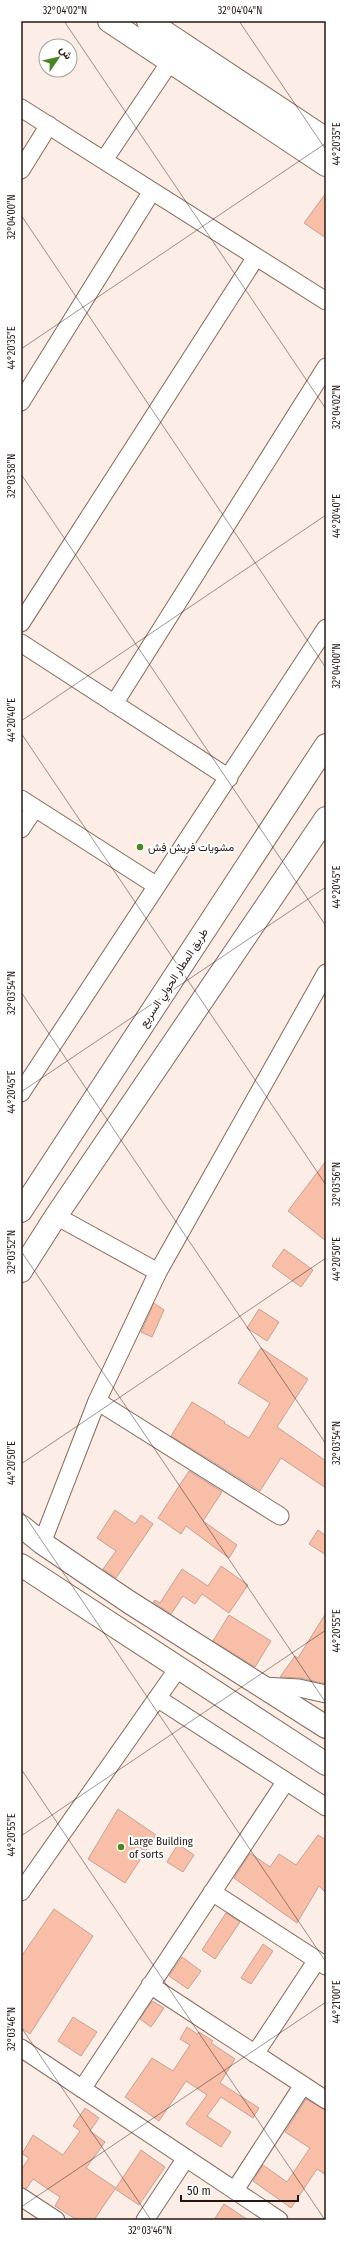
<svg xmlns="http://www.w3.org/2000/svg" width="347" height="2241" font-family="'Fira Sans Condensed',Vazirmatn,sans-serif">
<rect width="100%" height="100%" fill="#fcede7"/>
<!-- building -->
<path fill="#f8bea7" stroke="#c5a295" d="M326,193v45l-22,-15z
M326,1161v80l-38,-30z
M284,1249l29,21 -12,17 -29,-21z
M154,1303l10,7 -12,27 -11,-5z
M259,1309l20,13 -12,19 -20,-13z
M261,1348l47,31 -31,48 49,34v27l-45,-30 -21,33 -89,-55 21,-34 33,20 -1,1 25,15 21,-35 -32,-20z
M189,1471l33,21 -19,29 34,24 -8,13 -43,-32 -5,8 -23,-16z
M115,1510l20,14 6,-9 12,9 -37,54 -13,-9 13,-18 -19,-13z
M318,1530l8,6v19l-17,-11z
M221,1566l27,19 -19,28 -27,-19 -7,10 -12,-8 -12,18 -18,-12 2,-2 5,3 22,-34 26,17z
M326,1613v71l-25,-6 -21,-1 15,-21 3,2z
M229,1615l42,26 -16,26 -42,-26z
M118,1809l38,26 -31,48 -37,-24z
M318,1835l8,5v53l-7,-7 -22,37 -63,-45 16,-25 20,14 9,-13 17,11z
M178,1844l16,11 -11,17 -16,-10z
M54,1909l39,27 -63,98 -9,-6v-71z
M226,1913l14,9 -25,37 -13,-9z
M263,1944l10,7 -22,33 -10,-6z
M182,1957l19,14 -13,18 -19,-13z
M152,2001l12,7 -13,19 -11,-8z
M73,2017l24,15 -16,24 -23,-15z
M187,2027l10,7 2,-2 14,9 -2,2 24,16 -15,24 39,25 -6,10 -32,-21 -14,19 24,16 -10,15 -35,-23 21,-29 -21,-14 -27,40 -34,-24 27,-39 21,13 17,-26 -10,-6z
M306,2099l20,11v65l-9,-6 -26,39 -38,-27 10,-16 24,17 23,-34 -25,-16z
M85,2108l14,10 -9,13 15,11 -19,26 30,20 25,-38 24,17 -26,38 -24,-16 -21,31h-17l-22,-14 5,-9 -27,-18 -7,10 -5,-2v-17l8,-12 -7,-4 11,-19 30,20 17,-24 -7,-5z
M224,2204l24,16h-34z"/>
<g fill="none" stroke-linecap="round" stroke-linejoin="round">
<defs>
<path id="minor" d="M21,108l305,193
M104,160l66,-98
M21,170l28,-45
M21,402l131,-211
M21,623l235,-366
M21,643l208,135
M114,704l212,-337
M21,799l136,87
M21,829l14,-21
M21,1093l305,-465
M56,1216l102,56
M97,1401l183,115
M42,1543l55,-142 61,-129 168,-299
M263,1686l36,2 27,6
M157,1698l169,109
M21,1892l158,-225
M212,1892l114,74
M150,1985l176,115
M21,2048l258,172
M255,2054l62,-94
M82,2089l204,-308
M235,2190l68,-105
M21,2197l35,23
M145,2220l41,-62"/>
<path id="tertiary" d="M109,21l217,144
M148,21l178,118
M21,1526l21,17 87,59 197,125
M21,1565l305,199"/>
<path id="trunk" d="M21,1211l305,-466
M21,1271l35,-55 270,-398"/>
</defs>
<!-- minor casing -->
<use href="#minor" stroke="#87685b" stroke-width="19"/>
<!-- tertiary casing -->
<use href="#tertiary" stroke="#87685b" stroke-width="24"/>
<!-- trunk casing -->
<use href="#trunk" stroke="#87685b" stroke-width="24"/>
<!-- minor -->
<use href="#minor" stroke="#fff" stroke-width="17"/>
<!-- tertiary -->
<use href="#tertiary" stroke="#fff" stroke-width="22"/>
<!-- trunk -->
<use href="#trunk" stroke="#fff" stroke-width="22"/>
</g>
<!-- ticks -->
<path fill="none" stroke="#241712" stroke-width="1" stroke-opacity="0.45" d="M64,21l262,388M239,21l87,129M21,215l305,453M21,349l305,-206M21,474l305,452M21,721l305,-206M21,733l305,452M21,992l305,452M21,1092l305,-205M21,1251l305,452M21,1464l305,-206M21,1510l305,452M21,1769l304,451M21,1836l305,-206M21,2027l130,193M21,2207l305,-205"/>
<!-- markers -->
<g fill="#4a8624" stroke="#fff" stroke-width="1.5">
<circle cx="140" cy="847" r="4"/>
<circle cx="121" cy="1847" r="4"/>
</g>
<g text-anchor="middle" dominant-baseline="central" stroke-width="4" stroke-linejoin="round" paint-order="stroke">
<!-- poi labels -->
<g font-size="11" fill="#241712" stroke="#fff" text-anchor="start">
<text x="148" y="847">مشويات فريش فِش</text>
<text x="129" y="1841">Large Building<tspan x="129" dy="13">of sorts</tspan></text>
</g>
<!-- street labels -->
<g font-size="11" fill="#241712" stroke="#fff">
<text transform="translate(174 978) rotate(-57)">طريق المطار الحولي السريع</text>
</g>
</g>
<!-- border -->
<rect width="347" height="2241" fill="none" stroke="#ffffff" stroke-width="44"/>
<!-- north arrow -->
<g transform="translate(58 58) rotate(56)"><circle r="19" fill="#ffffff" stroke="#a7a2a0"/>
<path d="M0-3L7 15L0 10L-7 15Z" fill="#4a8624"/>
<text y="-6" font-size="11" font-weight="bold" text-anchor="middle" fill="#241712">ش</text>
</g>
<!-- scale -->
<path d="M181 2195v6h117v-6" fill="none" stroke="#241712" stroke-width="2"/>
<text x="187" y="2195" font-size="12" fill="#241712" stroke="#ffffff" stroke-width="3" paint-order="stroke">50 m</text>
<rect x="22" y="22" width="303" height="2197" fill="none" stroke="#241712" stroke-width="1.5"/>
<g font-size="10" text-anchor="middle" fill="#241712">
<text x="65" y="14">32°04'02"N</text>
<text x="240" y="14">32°04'04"N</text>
<text transform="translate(336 144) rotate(-90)" y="4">44°20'35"E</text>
<text transform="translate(11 217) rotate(-90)" y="4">32°04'00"N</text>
<text transform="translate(11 348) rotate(-90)" y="4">44°20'35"E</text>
<text transform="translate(336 407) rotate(-90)" y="4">32°04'02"N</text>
<text transform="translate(11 476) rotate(-90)" y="4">32°03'58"N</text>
<text transform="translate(336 516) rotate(-90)" y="4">44°20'40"E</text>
<text transform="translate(336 666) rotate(-90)" y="4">32°04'00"N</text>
<text transform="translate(11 720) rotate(-90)" y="4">44°20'40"E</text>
<text transform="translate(336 887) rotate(-90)" y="4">44°20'45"E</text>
<text transform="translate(11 993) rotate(-90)" y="4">32°03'54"N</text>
<text transform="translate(11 1092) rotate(-90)" y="4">44°20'45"E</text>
<text transform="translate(336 1184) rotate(-90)" y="4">32°03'56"N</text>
<text transform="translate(11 1252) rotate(-90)" y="4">32°03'52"N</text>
<text transform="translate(336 1259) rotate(-90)" y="4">44°20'50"E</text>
<text transform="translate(336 1443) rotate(-90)" y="4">32°03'54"N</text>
<text transform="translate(11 1463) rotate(-90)" y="4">44°20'50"E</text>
<text transform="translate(336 1631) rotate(-90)" y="4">44°20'55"E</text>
<text transform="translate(11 1835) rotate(-90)" y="4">44°20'55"E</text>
<text transform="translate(336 2002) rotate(-90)" y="4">44°21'00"E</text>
<text transform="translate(11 2029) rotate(-90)" y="4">32°03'46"N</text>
<text x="150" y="2234">32°03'46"N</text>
</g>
</svg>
